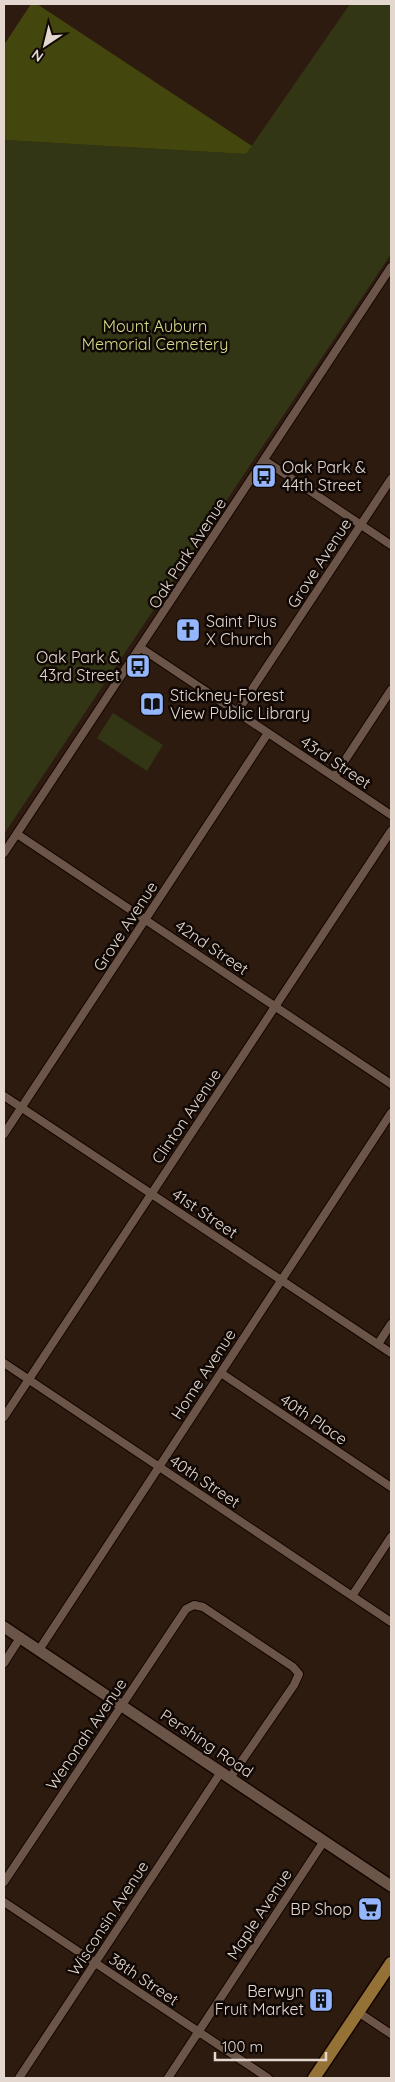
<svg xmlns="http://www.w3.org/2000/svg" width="395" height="2082" font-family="Quicksand,sans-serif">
<rect width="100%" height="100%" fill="#2d1b0f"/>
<!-- green -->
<path fill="#333615" d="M350,4h41v250l-387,580v-694l242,14z
M113,713l50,32 -16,26 -50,-33z"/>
<!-- forest -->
<path fill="#43470e" d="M31,4h6l215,142 -6,8 -242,-14v-95z"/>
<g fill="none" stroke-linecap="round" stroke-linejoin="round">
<defs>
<path id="minor" d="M264,460l127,85
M141,648l250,167
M237,712l154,-233
M334,777l57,-87
M17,834l374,250
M4,853l387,-586
M4,1096l387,257
M4,1134l264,-401
M378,1344l13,-20
M4,1363l387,259
M221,1373l170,114
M4,1417l387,-586
M352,1596l39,-59
M39,1650l352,-537
M4,1663l16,-25
M4,1882l182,-273 8,-4 9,2 90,60 6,7 -5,11 -64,93
M4,1902l264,176
M358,2012l33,22
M19,2078l202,-306
M168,2078l156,-237"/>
<path id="secondary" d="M4,1627l387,259"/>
<path id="primary" d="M314,2078l77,-115"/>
</defs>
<!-- minor casing -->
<use href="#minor" stroke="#140500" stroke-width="10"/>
<!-- secondary casing -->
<use href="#secondary" stroke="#140500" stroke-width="14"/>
<!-- primary casing -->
<use href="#primary" stroke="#140500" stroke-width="15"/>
<!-- minor -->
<use href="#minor" stroke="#6b5548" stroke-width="8"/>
<!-- secondary -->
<use href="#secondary" stroke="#6b5548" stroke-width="11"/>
<!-- primary -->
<use href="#primary" stroke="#947235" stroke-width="12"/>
</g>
<!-- icons -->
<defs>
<symbol id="bus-square" viewBox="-11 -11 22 22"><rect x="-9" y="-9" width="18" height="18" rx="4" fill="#95b6fd" stroke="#0f0804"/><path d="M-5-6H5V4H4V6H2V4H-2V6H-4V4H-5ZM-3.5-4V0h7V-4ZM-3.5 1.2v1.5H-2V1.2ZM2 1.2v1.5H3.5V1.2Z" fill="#111"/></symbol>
<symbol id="church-square" viewBox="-11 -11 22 22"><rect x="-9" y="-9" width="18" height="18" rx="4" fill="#95b6fd" stroke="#0f0804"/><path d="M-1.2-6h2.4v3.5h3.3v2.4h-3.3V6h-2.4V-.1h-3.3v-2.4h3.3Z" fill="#111"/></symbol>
<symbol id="library-square" viewBox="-11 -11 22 22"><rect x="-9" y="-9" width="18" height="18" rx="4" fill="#95b6fd" stroke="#0f0804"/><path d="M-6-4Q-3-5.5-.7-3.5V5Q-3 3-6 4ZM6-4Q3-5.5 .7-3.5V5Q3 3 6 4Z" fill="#111"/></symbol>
<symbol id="supermarket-square" viewBox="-11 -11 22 22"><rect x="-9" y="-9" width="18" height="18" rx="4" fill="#95b6fd" stroke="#0f0804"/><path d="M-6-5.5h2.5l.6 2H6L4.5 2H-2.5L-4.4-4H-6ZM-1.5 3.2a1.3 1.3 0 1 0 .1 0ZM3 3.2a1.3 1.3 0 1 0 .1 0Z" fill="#111"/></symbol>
<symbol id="building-square" viewBox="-11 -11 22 22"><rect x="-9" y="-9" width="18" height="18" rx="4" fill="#95b6fd" stroke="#0f0804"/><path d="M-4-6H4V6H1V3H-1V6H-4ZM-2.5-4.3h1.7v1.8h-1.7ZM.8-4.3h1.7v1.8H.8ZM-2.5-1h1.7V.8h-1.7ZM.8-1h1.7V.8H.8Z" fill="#111"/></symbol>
</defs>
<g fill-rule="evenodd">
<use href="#bus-square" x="250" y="462" width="28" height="28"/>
<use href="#church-square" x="174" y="616" width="28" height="28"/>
<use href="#bus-square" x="124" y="652" width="28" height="28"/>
<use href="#library-square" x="138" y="690" width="28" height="28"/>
<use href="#supermarket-square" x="356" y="1895" width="28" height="28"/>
<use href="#building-square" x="307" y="1986" width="28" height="28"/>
</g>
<g text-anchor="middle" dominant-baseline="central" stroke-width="5" stroke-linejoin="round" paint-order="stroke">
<!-- park labels -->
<g font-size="16" fill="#d5df8b" stroke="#0f0804">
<text x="155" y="326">Mount Auburn<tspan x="155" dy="18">Memorial Cemetery</tspan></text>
</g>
<!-- poi labels -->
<g font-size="16" fill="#e4d7cf" stroke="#0f0804" text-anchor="start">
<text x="282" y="467">Oak Park &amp;<tspan x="282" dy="18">44th Street</tspan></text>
<text x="206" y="621">Saint Pius<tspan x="206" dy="18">X Church</tspan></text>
<text x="120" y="657" text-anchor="end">Oak Park &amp;<tspan x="120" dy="18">43rd Street</tspan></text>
<text x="170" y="695">Stickney-Forest<tspan x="170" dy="18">View Public Library</tspan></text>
<text x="352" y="1909" text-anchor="end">BP Shop</text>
<text x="304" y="1991" text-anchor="end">Berwyn<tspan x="304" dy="18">Fruit Market</tspan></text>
</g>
<!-- street labels -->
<g font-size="16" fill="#e4d7cf" stroke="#0f0804">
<text transform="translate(187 553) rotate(-57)">Oak Park Avenue</text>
<text transform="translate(319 563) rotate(-57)">Grove Avenue</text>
<text transform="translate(336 762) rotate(34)">43rd Street</text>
<text transform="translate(125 926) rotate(-57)">Grove Avenue</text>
<text transform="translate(212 947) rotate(34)">42nd Street</text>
<text transform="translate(186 1116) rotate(-56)">Clinton Avenue</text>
<text transform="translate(205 1213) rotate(34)">41st Street</text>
<text transform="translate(203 1374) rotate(-57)">Home Avenue</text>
<text transform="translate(314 1419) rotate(34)">40th Place</text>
<text transform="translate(205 1481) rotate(34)">40th Street</text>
<text transform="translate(86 1734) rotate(-56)">Wenonah Avenue</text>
<text transform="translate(207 1743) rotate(34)">Pershing Road</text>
<text transform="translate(259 1914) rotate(-57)">Maple Avenue</text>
<text transform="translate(108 1918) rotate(-57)">Wisconsin Avenue</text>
<text transform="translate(144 1979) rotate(34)">38th Street</text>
</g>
</g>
<!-- border -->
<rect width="395" height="2082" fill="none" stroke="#e4d7cf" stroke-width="10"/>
<!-- north arrow -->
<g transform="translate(45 45) rotate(215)" stroke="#0f0804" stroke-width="4" paint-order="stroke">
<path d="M0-4L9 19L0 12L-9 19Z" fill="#e4d7cf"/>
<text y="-8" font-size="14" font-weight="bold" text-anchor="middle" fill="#e4d7cf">N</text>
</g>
<!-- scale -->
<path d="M215 2052v8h111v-8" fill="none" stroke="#e4d7cf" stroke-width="2.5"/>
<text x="222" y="2052" font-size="15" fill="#e4d7cf" stroke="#0f0804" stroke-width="4" paint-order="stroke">100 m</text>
</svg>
